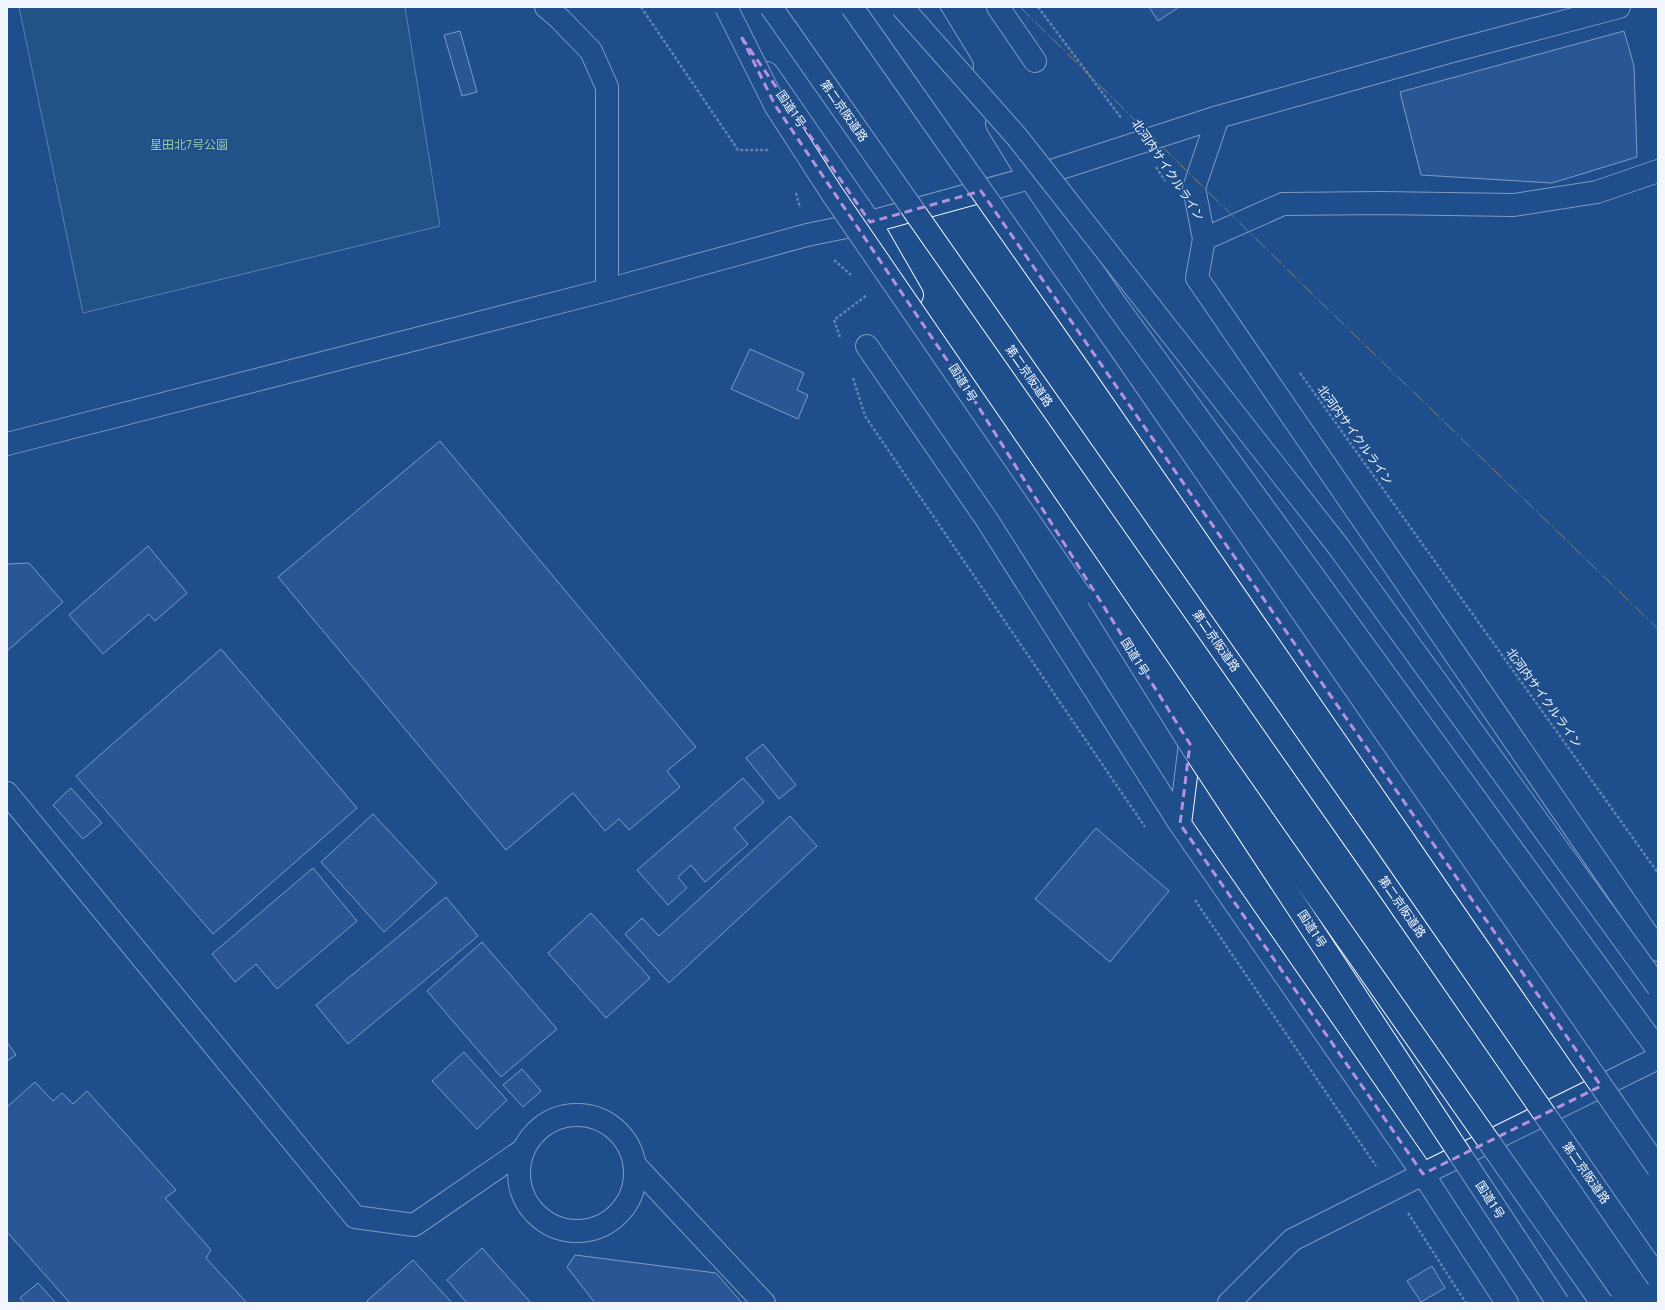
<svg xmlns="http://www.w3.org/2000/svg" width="1665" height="1310" font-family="'Roboto Condensed','Noto Sans JP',sans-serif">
<rect width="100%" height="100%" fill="#1f4e8c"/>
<!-- green -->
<path fill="#245a82" stroke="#a8bbd7" d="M19,7h386l35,219 -357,87z"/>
<!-- building -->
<path fill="#3563a3" stroke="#f2f6ff" d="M1149,7h30l-21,14z
M460,31l17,61 -15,4 -18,-61z
M1624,31l10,35 3,91 -85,26 -131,-8 -21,-83z
M750,349l54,24 -7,17 11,5 -10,24 -67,-30z
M440,441l256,306 -29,24 13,16 -51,43 -10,-11 -14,12 -32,-38 -67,57 -228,-273z
M148,546l39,47 -32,28 -6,-7 -46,40 -34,-39z
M29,563l34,39 -56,49v-87z
M221,649l136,159 -144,126 -137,-158z
M763,744l33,41 -17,14 -33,-41z
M743,778l21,24 -30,26 14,16 -43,38 -14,-17 -13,12 9,11 -19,17 -31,-35z
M71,788l31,35 -19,16 -30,-34z
M373,814l64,69 -53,49 -63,-70z
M790,816l27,30 -148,137 -44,-49 17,-16 17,18z
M1096,828l73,63 -59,71 -75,-63z
M313,868l44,53 -80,68 -21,-25 -21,18 -23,-28z
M446,897l32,39 -130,108 -32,-39z
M591,913l59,65 -44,40 -58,-65z
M482,942l75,87 -56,48 -74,-86z
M7,1042l9,13 -9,6z
M464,1052l43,48 -30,29 -45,-48z
M522,1069l19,22 -18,16 -20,-22z
M35,1082l18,19 9,-8 11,11 14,-13 89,99 -11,8 46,52 -5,8 41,45h-177l-63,-71v-125z
M482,1248l49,55h-64l-20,-23z
M575,1255l141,18 26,30h-147l-28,-36z
M413,1260l39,43h-83l-2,-2z
M1432,1266l13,22 -24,14 -14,-21z
M38,1283l18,20h-32l-4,-5z"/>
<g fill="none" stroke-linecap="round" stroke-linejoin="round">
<defs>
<path id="minor" d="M998,7l37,54
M1658,171l-61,21 -83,13 -134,-2 -97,1 -79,35 -7,39 461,672
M1204,239l-10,-51 24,-71
M867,346l120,174 193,304 243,350 84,129
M7,793l348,424 59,8 109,-75
M1180,824l10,-80
M519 1173a58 58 0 1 1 116 0a58 58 0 1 1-116 0Z
M634,1164l130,139
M1229,1303l63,-63 131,-66 235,-116"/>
<path id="tertiary" d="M546,7l14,12 31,32 16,36v203
M7,444l600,-154 200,-55 63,-13 160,-44 188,-61 231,-65 170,-45"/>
<path id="trunk" d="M926,7l36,59
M767,73l103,149 42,73
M997,124l33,54 84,124 544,748"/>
</defs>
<!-- minor casing -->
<use href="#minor" stroke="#f2f6ff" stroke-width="24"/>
<!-- tertiary casing -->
<use href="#tertiary" stroke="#f2f6ff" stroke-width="24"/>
<!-- trunk casing -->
<use href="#trunk" stroke="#f2f6ff" stroke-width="24"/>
<!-- path -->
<path stroke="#b3c4dc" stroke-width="2.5" stroke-dasharray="3 2" stroke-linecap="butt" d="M641,7l97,143h31
M1038,7l84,112
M1156,167l9,14
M796,193l4,15
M834,260l17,15
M840,337l-6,-17 33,-25
M1300,373l358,500
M853,378l12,38 280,411
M1195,900l181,266
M1408,1213l58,90"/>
<!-- minor -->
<use href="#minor" stroke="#1f4e8c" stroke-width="22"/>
<!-- tertiary -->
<use href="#tertiary" stroke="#1f4e8c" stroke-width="22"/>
<!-- trunk -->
<use href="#trunk" stroke="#1f4e8c" stroke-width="22"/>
<defs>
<path id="trunk-bridge" d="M1098,597l92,147 368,559"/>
<path id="motorway-bridge" d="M726,7l49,98 56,87 382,556 389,555
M771,7l595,849 292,422
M852,7l249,354 557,807
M902,7l115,130 321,409 320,441"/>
</defs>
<!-- trunk-bridge casing -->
<use href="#trunk-bridge" stroke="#f2f6ff" stroke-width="24" stroke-linecap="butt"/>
<!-- motorway-bridge casing -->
<use href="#motorway-bridge" stroke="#f2f6ff" stroke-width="24" stroke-linecap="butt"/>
<!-- trunk-bridge -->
<use href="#trunk-bridge" stroke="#1f4e8c" stroke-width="22"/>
<!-- motorway-bridge -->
<use href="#motorway-bridge" stroke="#1f4e8c" stroke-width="22"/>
<!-- power -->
<path stroke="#ffb74d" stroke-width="1" stroke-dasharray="14 3 2 3" stroke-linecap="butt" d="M1020,7l281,276 357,346"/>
</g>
<!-- marked area -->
<path d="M0 0H1665V1310H0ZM742,38l128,184 111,-31 620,895 -178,88 -243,-350 10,-80 -214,-341 -201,-298z" fill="#1f4e8c" fill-opacity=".55" fill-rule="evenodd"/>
<path fill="none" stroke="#b691df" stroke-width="3" stroke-dasharray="8 5" stroke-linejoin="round" d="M742,38l128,184 111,-31 620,895 -178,88 -243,-350 10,-80 -214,-341 -201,-298z"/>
<g text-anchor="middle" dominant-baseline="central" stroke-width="3" stroke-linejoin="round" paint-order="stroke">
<!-- street labels -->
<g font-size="12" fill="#f2f6ff" stroke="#1f4e8c">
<text transform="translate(791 109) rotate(55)">国道1号</text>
<text transform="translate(844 111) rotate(55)">第二京阪道路</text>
<text transform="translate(1168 170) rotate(56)">北河内サイクルライン</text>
<text transform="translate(1029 376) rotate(55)">第二京阪道路</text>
<text transform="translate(963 383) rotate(58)">国道1号</text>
<text transform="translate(1355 435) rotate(54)">北河内サイクルライン</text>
<text transform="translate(1216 641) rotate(55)">第二京阪道路</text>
<text transform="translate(1135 657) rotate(58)">国道1号</text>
<text transform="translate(1544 698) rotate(54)">北河内サイクルライン</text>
<text transform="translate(1402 907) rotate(55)">第二京阪道路</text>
<text transform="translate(1312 929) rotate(57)">国道1号</text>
<text transform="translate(1586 1173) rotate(55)">第二京阪道路</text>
<text transform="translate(1490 1200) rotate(57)">国道1号</text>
</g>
<!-- park labels -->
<g font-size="12" fill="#97c8a6" stroke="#1f4e8c">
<text x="189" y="145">星田北7号公園</text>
</g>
</g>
<!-- border -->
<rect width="1665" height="1310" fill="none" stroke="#f2f6ff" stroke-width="16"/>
</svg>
